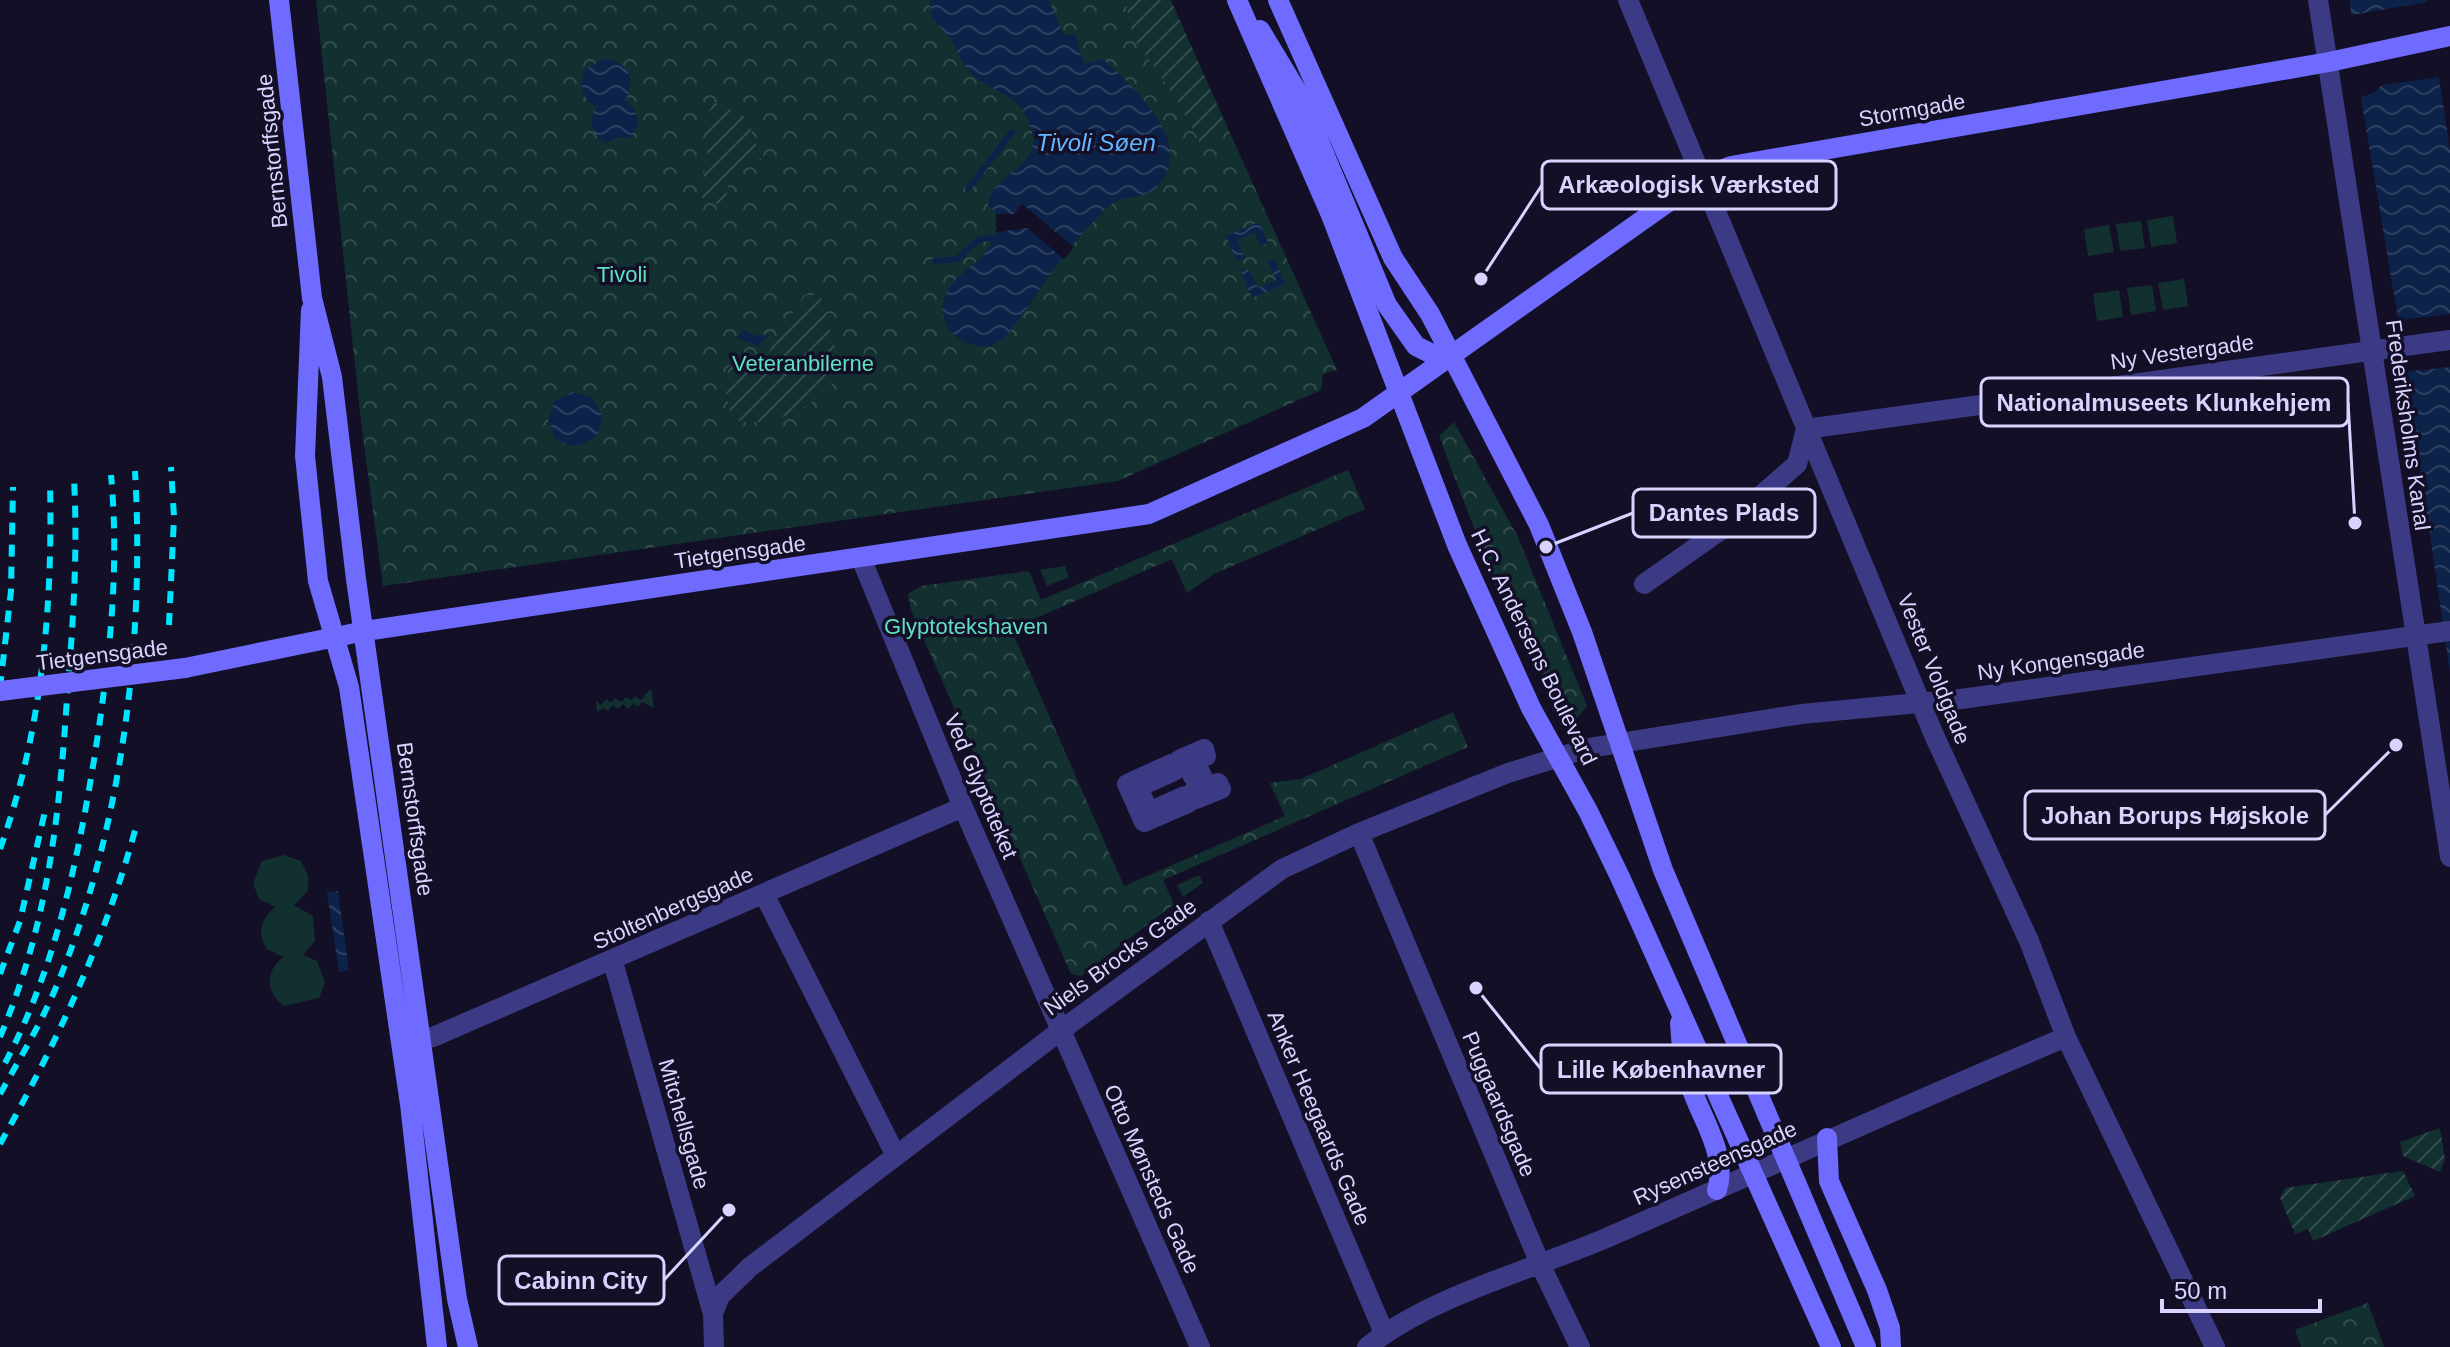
<svg xmlns="http://www.w3.org/2000/svg" width="2450" height="1347" font-family="Arial,sans-serif">
<defs>
<pattern id="park-crowns" width="20" height="18" patternUnits="userSpaceOnUse" patternTransform="scale(2)"><rect width="20" height="18" fill="#12302f"/><path d="M2 6a3 3 0 1 1 6 0M12 15a3 3 0 1 1 6 0" fill="none" stroke="#344d4e"/></pattern>
<pattern id="garden-furrows" width="10" height="10" patternUnits="userSpaceOnUse" patternTransform="scale(2)"><rect width="10" height="10" fill="#12302f"/><path d="M-1 1l2-2M0 10L10 0M9 11l2-2" fill="none" stroke="#344d4e"/></pattern>
<pattern id="water-waves" width="16" height="10" patternUnits="userSpaceOnUse" patternTransform="scale(2)"><rect width="16" height="10" fill="#0c2248"/><path d="M0 5q4-4 8 0t8 0" fill="none" stroke="#2f4163"/></pattern>
</defs>
<rect width="100%" height="100%" fill="#130f26"/>
<!-- grass -->
<path fill="#12302f" d="M2173,216l4,27 -26,4 -4,-27z
M2141,221l4,27 -25,3 -4,-27z
M2109,225l5,27 -26,4 -4,-27z
M2184,279l4,27 -25,4 -5,-27z
M2152,285l4,26 -25,4 -4,-27z
M2119,290l4,27 -26,4 -4,-27z
M1065,566l4,11 -22,9 -7,-16z
M651,688l3,20 -12,-6 -4,5 -5,-4 -5,6 -5,-5 -5,5 -5,-4 -5,6 -4,-3 -7,4 -1,-11 5,4 5,-6 5,4 4,-5 6,4 5,-5 5,3 4,-4 6,4z
M284,855l17,6 7,14v16l-14,14 19,11 2,25 -12,14 14,6 8,22 -6,15 -35,8c-19,-14 -19,-34 -1,-49l-16,-8c-11,-15 -6,-30 8,-42l-16,-8 -6,-16 9,-22z
M1199,875l4,8 -20,14 -6,-12z"/>
<!-- park -->
<path fill="url(#park-crowns)" d="M316,0h854l167,370 -14,4 -2,16 -203,91 -735,105 -21,-156z
M1454,422l64,115 69,169 -10,12 -14,-3 -65,-124 -59,-155z
M1348,470l17,39 -151,65 -27,19 -15,-34 -161,70 113,257 161,-70 -15,-33 31,-4 152,-67 15,35 -305,133 11,24 -93,72 -10,-2 -160,-364 -3,-16 13,-8 108,-15 12,29z
M2368,1303l16,44h-83l-6,-17z"/>
<!-- garden -->
<path fill="url(#garden-furrows)" d="M1125,0h46l52,118 -22,27 -24,-45 -44,-63z
M714,102l33,16 14,42 -14,-1 -17,12 -5,32c-9,1 -20,2 -24,-8l6,-41 -2,-33z
M804,295h16l21,74c-14,35 -76,65 -110,49l-6,-32 7,-33 33,5z
M2440,1128l5,32 -5,12 -37,-16 -3,-14z
M2403,1171l12,25 -102,45 -5,-12 -13,5 -15,-36 5,-10z"/>
<!-- water -->
<path fill="url(#water-waves)" d="M931,0h118l15,36 11,-3 9,31 19,-5c29,28 94,82 55,127 -12,13 -31,9 -45,17 -6,4 -12,12 -18,17 -34,34 -60,78 -89,117l-17,10c-36,0 -60,-30 -37,-63 8,-12 23,-18 32,-30 11,-12 12,-26 12,-41l-8,-8c4,-31 50,-37 45,-68 -8,-42 -31,-40 -58,-60 -13,-10 -16,-23 -23,-36 -9,-14 -27,-21 -21,-41z
M2350,0h77l23,150v522l-51,-348 -45,-267z
M603,59c24,0 35,22 22,41 14,10 16,24 6,38l-14,-1 -11,6c-15,-8 -18,-22 -10,-36 -14,-9 -18,-22 -11,-37z
M1259,222l9,21 -7,3 -7,-14 -17,8 8,18 -8,4 -11,-26z
M1275,259l10,25 -33,14 -11,-26 8,-3 9,19 18,-8 -8,-18z
M743,330l14,6 14,-2 -13,12 -22,-8z
M573,392l19,6 10,17 -4,19c-14,14 -28,15 -43,4l-7,-19 7,-18z
M338,891l11,79 -10,2 -12,-80z"/>
<!-- pier -->
<path fill="#130f26" d="M2428,2l11,75 -57,8 -7,7 -16,6 -13,-82z
M1022,204l52,43 -10,12 -37,-31 -31,4v-18h18z
M2450,314v53l-48,5 -8,-51z"/>
<g fill="none" stroke-linecap="round" stroke-linejoin="round">
<!-- stream -->
<path stroke="#0c2248" stroke-width="6" d="M968,189l44,-57
M935,261l22,-2 23,-20 13,-1"/>
<!-- street -->
<path stroke="#3d3a85" stroke-width="20" d="M1628,0l306,735 95,206 37,96 149,310
M2318,0l132,857
M1806,429l644,-89
M861,558l102,249 237,540
M1644,584l81,-57 72,-63 9,-35
M1204,749l2,7 -11,5 12,26 11,-4 3,6 -25,10 -3,-7 9,-4 -10,-13 4,-2 -4,-10 -10,4 -3,-7z
M1171,764l3,7 -36,16 11,25 36,-16 3,7 -44,19 -17,-38z
M1359,833l182,433 39,81
M764,894l132,262
M1209,921l175,412
M613,962l100,352 1,33
M405,1043l28,-6 530,-230
M713,1314l7,-18 30,-29 310,-236 222,-162 77,-36 149,-60 80,-25 213,-34 160,-15 489,-68
M1367,1347c64,-51 161,-76 237,-108 154,-67 307,-137 462,-202"/>
<!-- secondary -->
<path stroke="#6f6bff" stroke-width="20" d="M279,0l33,298 20,79 24,202 101,720 11,48
M1237,0l94,215 126,330 74,163 57,103 32,66 211,470
M1278,0l115,258 37,56 109,211 43,107 81,238 203,477
M1260,30l41,68 86,207 29,41 16,8h20
M311,310l-6,146 13,125 31,106 61,417 27,243
M185,668l180,-37 784,-117 214,-96 339,-240 29,-12 598,-104 121,-26
M1680,1023c1,22 4,43 11,64 11,33 37,68 26,103
M1827,1138l2,43 48,109 13,38 1,19"/>
<!-- rail -->
<path stroke="#00e5ff" stroke-width="6" stroke-dasharray="12 10" stroke-linecap="butt" d="M169,625l5,-108 -3,-50
M0,688l11,-97 2,-104
M0,849c42,-116 53,-244 50,-367
M0,974l20,-53 25,-110
M0,1037c48,-113 59,-218 67,-339 6,-74 11,-145 7,-219
M5,1063c50,-94 72,-199 89,-303 15,-96 26,-188 17,-285
M0,1094c19,-34 39,-67 54,-102 68,-158 91,-351 81,-521
M0,1144c57,-102 107,-208 137,-321"/>
<!-- secondary-bridge -->
<path stroke="#6f6bff" stroke-width="20" d="M0,691l185,-23"/>
</g>
<g text-anchor="middle" dominant-baseline="central" stroke-width="7" stroke-linejoin="round" paint-order="stroke">
<!-- street labels -->
<g font-size="22" fill="#d9d4ff" stroke="#130f26">
<text transform="translate(1912 110) rotate(-10)">Stormgade</text>
<text transform="translate(272 151) rotate(-96)">Bernstorffsgade</text>
<text transform="translate(2182 352) rotate(-8)">Ny Vestergade</text>
<text transform="translate(2408 425) rotate(82)">Frederiksholms Kanal</text>
<text transform="translate(740 552) rotate(-8)">Tietgensgade</text>
<text transform="translate(1534 647) rotate(64)">H.C. Andersens Boulevard</text>
<text transform="translate(102 655) rotate(-7)">Tietgensgade</text>
<text transform="translate(2061 661) rotate(-8)">Ny Kongensgade</text>
<text transform="translate(1934 669) rotate(68)">Vester Voldgade</text>
<text transform="translate(981 786) rotate(67)">Ved Glyptoteket</text>
<text transform="translate(415 819) rotate(82)">Bernstorffsgade</text>
<text transform="translate(673 908) rotate(-24)">Stoltenbergsgade</text>
<text transform="translate(1120 957) rotate(-36)">Niels Brocks Gade</text>
<text transform="translate(1499 1104) rotate(67)">Puggaardsgade</text>
<text transform="translate(1319 1118) rotate(67)">Anker Heegaards Gade</text>
<text transform="translate(684 1124) rotate(74)">Mitchellsgade</text>
<text transform="translate(1715 1163) rotate(-24)">Rysensteensgade</text>
<text transform="translate(1152 1179) rotate(66)">Otto Mønsteds Gade</text>
</g>
<!-- park labels -->
<g font-size="22" fill="#5fe0c0" stroke="#130f26">
<text x="622" y="274">Tivoli</text>
<text x="803" y="363">Veteranbilerne</text>
<text x="966" y="626">Glyptotekshaven</text>
</g>
<!-- water labels -->
<g font-size="24" font-style="italic" fill="#62b6ff" stroke="#130f26">
<text x="1096" y="142">Tivoli Søen</text>
</g>
</g>
<!-- callouts -->
<path fill="none" stroke="#d9d4ff" stroke-width="3" d="M1481 279L1542 185M2355 523L2348 402M1546 547L1633 513M2396 745L2325 815M1476 988L1541 1069M729 1210L664 1280"/>
<g fill="#d9d4ff" stroke="#130f26" stroke-width="3">
<circle cx="1481" cy="279" r="8"/>
<circle cx="2355" cy="523" r="8"/>
<circle cx="1546" cy="547" r="8"/>
<circle cx="2396" cy="745" r="8"/>
<circle cx="1476" cy="988" r="8"/>
<circle cx="729" cy="1210" r="8"/>
</g>
<g fill="#130f26" stroke="#d9d4ff" stroke-width="3">
<rect x="1542" y="161" width="294" height="48" rx="8"/>
<rect x="1981" y="378" width="367" height="48" rx="8"/>
<rect x="1633" y="489" width="182" height="48" rx="8"/>
<rect x="2025" y="791" width="300" height="48" rx="8"/>
<rect x="1541" y="1045" width="240" height="48" rx="8"/>
<rect x="499" y="1256" width="165" height="48" rx="8"/>
</g>
<g font-size="24" text-anchor="middle" font-weight="bold" fill="#d9d4ff">
<text x="1689" y="193">Arkæologisk Værksted</text>
<text x="2164" y="411">Nationalmuseets Klunkehjem</text>
<text x="1724" y="521">Dantes Plads</text>
<text x="2175" y="824">Johan Borups Højskole</text>
<text x="1661" y="1078">Lille Københavner</text>
<text x="581" y="1289">Cabinn City</text>
</g>
<!-- scale -->
<path d="M2162 1299v12h158v-12" fill="none" stroke="#d9d4ff" stroke-width="4"/>
<text x="2174" y="1299" font-size="24" fill="#d9d4ff" stroke="#130f26" stroke-width="6" paint-order="stroke">50 m</text>
</svg>
